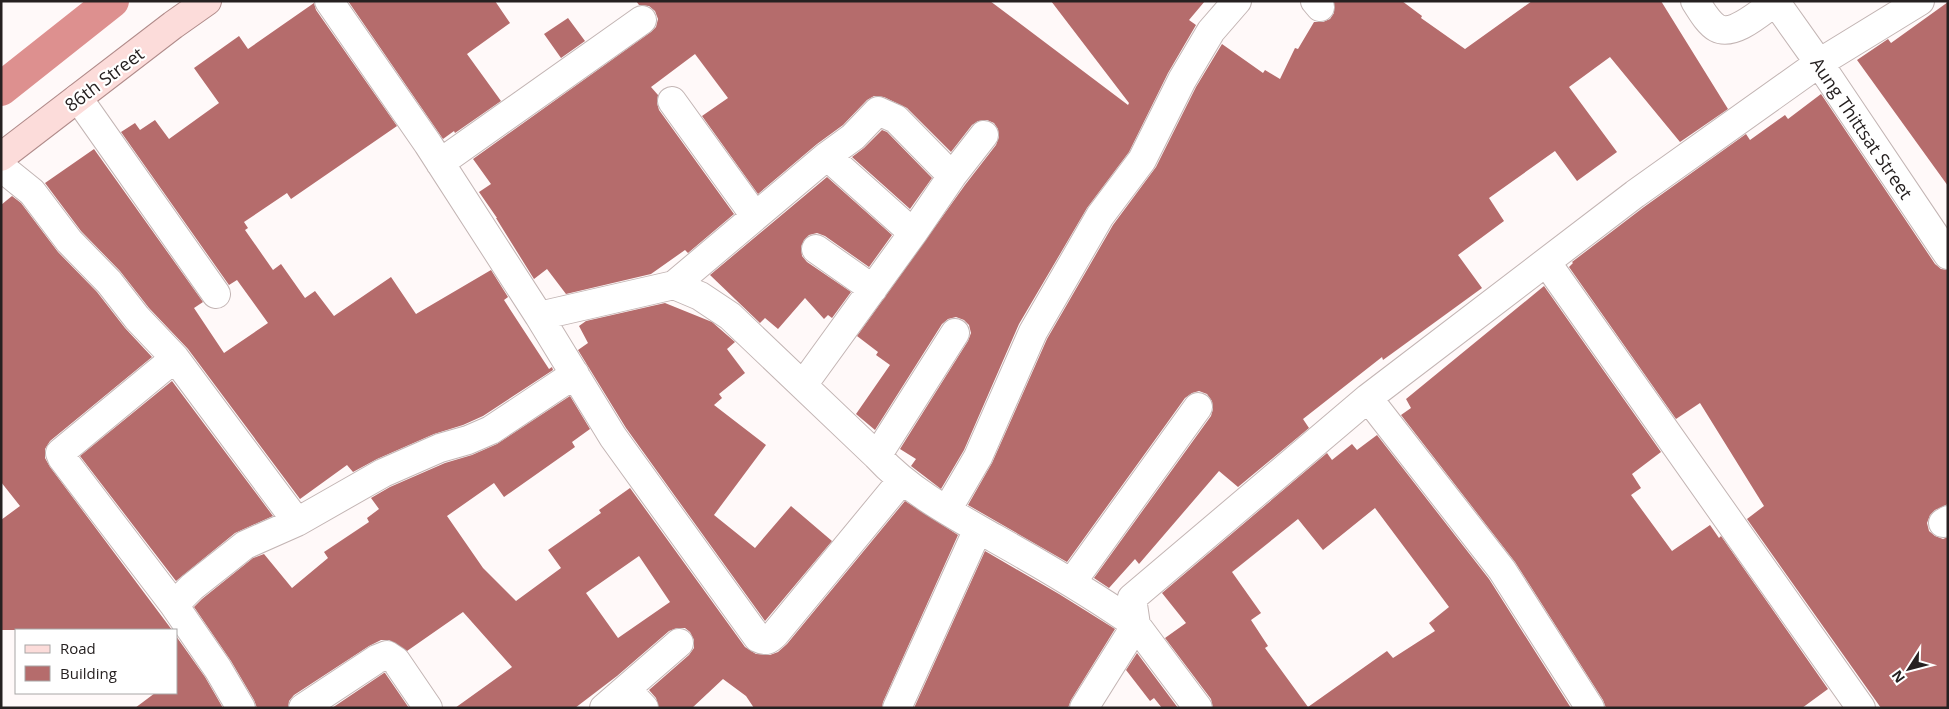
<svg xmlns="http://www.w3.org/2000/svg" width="1949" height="709" font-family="'Open Sans',sans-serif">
<rect width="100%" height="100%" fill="#fff9f9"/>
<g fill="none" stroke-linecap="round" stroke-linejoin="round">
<!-- canal -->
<path stroke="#dd908f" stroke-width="34" d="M1,89l111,-88"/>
</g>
<!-- building -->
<path fill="#b56c6c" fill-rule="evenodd" d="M348,1h147l15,22 -43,31 34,47 -46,32 -1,-2 -11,8z
M636,1h354l138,104 1,-2 -78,-102h154l-16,19 7,5 -28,48 -39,79 -42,56 -68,116 -55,126 -23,39 -30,-23 5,-7 -16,-10 68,-108 3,-8 -2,-8 -5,-5 -8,-3 -8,2 -6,5 -67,106 -19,-16 34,-49 -14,-10 2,-3 -21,-16 108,-151 31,-40 3,-8 -1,-8 -4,-6 -7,-3 -9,1 -6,4 -21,27 -44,-44 -23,-11 -10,-1 -7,4 -24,25 -26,19 -59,50 -56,-78 26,-18 -33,-44 -44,33 7,8 -1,8 2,7 75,104 -46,39 -3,-3 -34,24 -85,20 -19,-25 -13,10 -38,-61h1l-18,-26 12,-8 -18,-25 178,-127 5,-5 2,-8 -3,-8 -6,-5 -10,-1z
M1334,1h68l20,15 -1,2 44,31 67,-48h129l67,108 -48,33 -70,-85 -41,30 48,65 -40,29 -22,-30 -66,47 15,23 -46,34 24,33 -99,72 -1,-3 -79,62 6,9 -71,59 -19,-16 -80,93 -4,-5 -26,29 -15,-10 117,-162 2,-7 -1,-8 -5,-7 -8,-3 -7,2 -7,5 -118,164 -99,-57 24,-42 55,-124 66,-114 43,-58 40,-80 26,-43 41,29 2,-3 15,9 15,-31 3,1 16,-27h9l7,-3 4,-6z
M1948,2v184l-91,-126 31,-21 3,4z
M314,3l2,7 81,116 -106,73 -4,-6 -43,29 4,6 -3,2 28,40 8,-6 24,34 10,-7 19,25 57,-39 25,37 75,-44 17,27 -4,3 45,69 3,-2 1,3 -70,46 -20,9 -29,9 -57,25 -24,13 -6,-7 -47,34 -112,-150 -39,-41 -29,-37 -39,-40 -36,-48 49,-34 109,153 -9,6 30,45 44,-30 -31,-43 -8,5 -108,-153 14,-9 5,7 15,-10 14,19 50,-36 -25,-35 45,-32 9,13z
M568,18l17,23 -24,17 -17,-24z
M1821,94l114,170 6,5 7,1v234l-13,6 -5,5 -3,8 2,8 6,5 8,3 5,-2v171h-67l-134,-189 17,-13 -64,-103 -24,16 -107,-152 4,-4 -1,-1 72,-55 102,-73 4,6 35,-25 3,4z
M882,130l5,2 45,46 -22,31 -58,-52 12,-9z
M827,177l65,58 -23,32 -44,-31 -8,-3 -8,2 -5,5 -3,7 1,9 5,6 44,30 -19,26 -4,-3 -4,4 -19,-21 -27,31 -13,-11 -5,5 -50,-48z
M12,196l9,7 37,49 39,40 28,36 27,29 -102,84 -5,8v9l5,9 122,163h-171v-110l19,-14 -19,-24v-277z
M1544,286l117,166 -29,22 9,14 -10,7 41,56 38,-26 9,13 2,-2 107,153 -26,19h-196l-3,-8 -88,-138 -114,-147 10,-7 -5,-9z
M665,303l47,19 23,20 -8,7 18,24 -26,21 3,4 -8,7 52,40 -52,70 41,33 36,-42 41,35 -67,80 -139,-193 -48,-78 10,-7 -9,-17 7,-5z
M172,381l101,135 -38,17 -59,48 -96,-125z
M570,396l20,33 -18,13 3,5 -71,50 -10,-14 -47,33 36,52 33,33 45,-33 -13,-18 53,-37 -2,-3 31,-22 115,159 11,7 14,1 8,-3 9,-8 118,-143 53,34 -75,167 -1,6h-128l-8,-12 -23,-17 -31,29h-33l-3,-10 -7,-8 40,-35 5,-7v-8l-4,-8 -5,-4h-8l-8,3 -52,45 -42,32h-120l57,-41 -49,-55 -56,39 -18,-11h-8l-12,6 -75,49 -5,6 -1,7h-31l-3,-8 -23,-39 -37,-54 8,-8 51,-41 11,-4 28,34 36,-30 -4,-6 45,-30 -2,-4 12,-9 -8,-11 19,-11 55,-24 27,-8 25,-11zM639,556l31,46 -52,36 -32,-45z
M1377,435l112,144 82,129h-358l-2,-9 -46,-61 21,-15 -24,-30 165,-140 5,7 20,-16 5,6zM1375,508l74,99 -20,16 6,8 -42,27 -6,-7 -79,56 -43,-59 3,-2 -17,-26 10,-7 -29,-41 66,-53 25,31z
M985,551l74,43 56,35 -44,71 -3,8h-154z
M176,636l29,41 18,31h-88l20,-15h21z
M1137,653l41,55h-16l-8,-10 -4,3 -24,-31z
M385,673l24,35h-77l52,-35z"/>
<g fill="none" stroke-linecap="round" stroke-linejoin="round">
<defs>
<path id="minor" d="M329,1l99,143 111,172 135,-31 26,11 30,20 147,140c33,36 77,59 119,83 48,27 95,54 140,86l-4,-27 236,-200 267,-204 184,-131 101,-62
M1315,1l5,6
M1695,1c6,9 13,22 22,27 17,9 45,-17 58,-26
M1775,1l44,62 129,192
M78,98l138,196
M672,101l83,115
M827,156l86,77
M440,163l202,-143
M1,167l31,25 37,49 40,41 28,36 38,40 122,164
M816,249l57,40
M1547,263l314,445
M674,285l153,-129 26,-19 25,-26 18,8 56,57
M539,316l74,121 145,201c8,4 11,2 17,-4l127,-154
M803,385l110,-152 39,-57 32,-41
M1368,398l134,172 88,138
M877,456l78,-123
M947,510l31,-53 55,-125 67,-116 42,-56 40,-80 29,-49 26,-30
M1943,523l5,-3
M1072,582l126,-175
M174,605l-112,-147 -2,-5 115,-95
M626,689l18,19
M241,708l-23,-39 -44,-64 18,-18 53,-42 52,-23 86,-49 57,-25 28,-8 23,-10 84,-56
M303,708l74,-49 10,-4 9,6 32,47
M604,708l75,-65
M897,708l81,-179
M1084,708l52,-83 62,83"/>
<path id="major" d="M1,157l172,-132 34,-24"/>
</defs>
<!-- minor casing -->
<use href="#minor" stroke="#c3b5b4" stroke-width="30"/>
<!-- major casing -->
<use href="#major" stroke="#b08b8a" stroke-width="30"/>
<!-- minor -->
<use href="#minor" stroke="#fff" stroke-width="28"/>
<!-- major -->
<use href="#major" stroke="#fcdcda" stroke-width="28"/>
</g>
<g text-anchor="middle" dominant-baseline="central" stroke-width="4.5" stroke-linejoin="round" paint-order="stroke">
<!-- street labels -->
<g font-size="18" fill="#262121" stroke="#fff">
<text transform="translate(104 79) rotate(-37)">86th Street</text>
<text transform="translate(1862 128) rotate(56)">Aung Thittsat Street</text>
</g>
</g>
<!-- border -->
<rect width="1949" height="709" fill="none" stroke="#262121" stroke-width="5"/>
<!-- legend -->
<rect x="15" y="629" width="162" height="65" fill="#ffffff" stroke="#a8a6a6"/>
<rect x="25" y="645" width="25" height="8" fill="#fcdcda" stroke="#a8a6a6"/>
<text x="60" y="654" font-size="15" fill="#262121">Road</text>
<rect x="25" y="666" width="25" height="15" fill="#b56c6c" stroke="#a8a6a6"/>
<text x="60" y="679" font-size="15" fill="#262121">Building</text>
<!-- north arrow -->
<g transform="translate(1909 669) rotate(234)" stroke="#ffffff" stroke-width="4" paint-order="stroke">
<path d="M0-4L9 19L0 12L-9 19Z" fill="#262121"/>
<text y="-8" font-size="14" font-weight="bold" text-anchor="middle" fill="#262121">N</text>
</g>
</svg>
